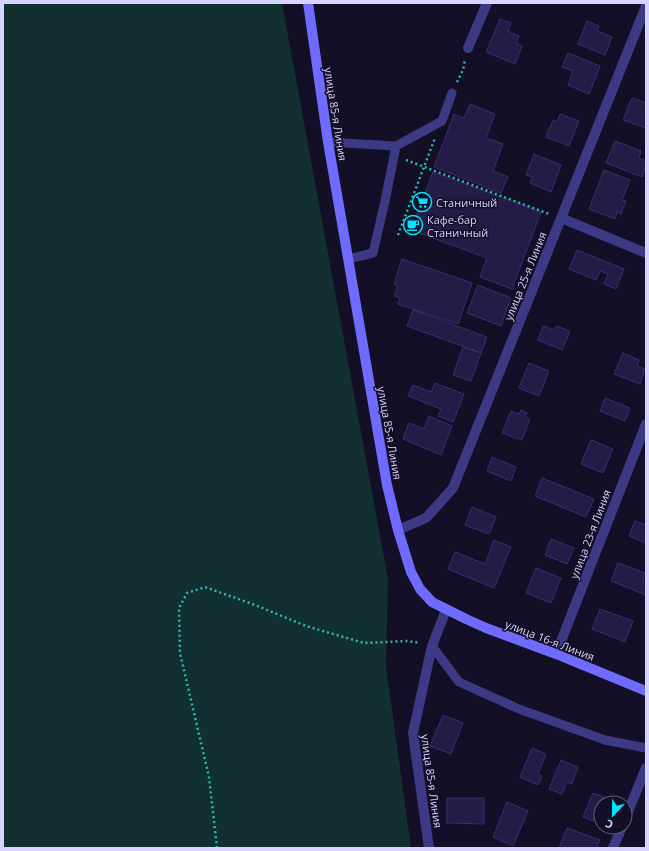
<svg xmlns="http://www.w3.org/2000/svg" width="649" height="851" font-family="'Open Sans',sans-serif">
<rect width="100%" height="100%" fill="#130f26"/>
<!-- green -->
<path fill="#12302f" d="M3,3h279l106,576 -2,87 25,182h-408z"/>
<!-- building -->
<path fill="#241b47" stroke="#3b2d73" d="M500,19l11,4 -3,8 11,5 -3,7 6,3 -7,18 -29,-12z
M587,21l12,5 -2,5 15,6 -7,18 -27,-11z
M568,53l32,13 -11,28 -21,-9 5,-14 -11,-4z
M632,98l14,5v25l-23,-8z
M470,104l25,10 -9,24 17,6 -10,27 15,6 -7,16 -67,-26 20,-53 10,4z
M560,114l19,7 -10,25 -23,-9 7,-17 4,2z
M615,141l26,10 -2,7 7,3v5l-4,11 -36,-14z
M534,154l27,11 -10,27 -21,-9 3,-6 -7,-2z
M604,170l26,10 -8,20 4,1 -5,13 -4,-2 -2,7 -26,-10z
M433,172l108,40 -29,77 -32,-12 7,-19 -76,-28z
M577,250l47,19 -8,20 -12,-5 4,-10 -8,-3 -4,9 -27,-11z
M402,259l70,24 -14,41 -60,-20 2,-6 -6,-2 4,-10 -4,-2z
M478,285l33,13 -10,28 -34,-13z
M413,310l74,27 -6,16 -74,-27z
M543,326l11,4 2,-4 14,5 -8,19 -24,-10z
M463,347l18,6 -10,28 -18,-6z
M623,353l16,7 -2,6 8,3 -5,15 -26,-10z
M529,363l20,8 -10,25 -20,-8z
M435,383l29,11 -11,28 -15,-6 3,-7 -33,-13 5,-11 18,7z
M605,398l25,10 -5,13 -25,-10z
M521,410l6,3 -2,4 5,2 -8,21 -20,-7 9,-22 8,3z
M429,416l23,10 -11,29 -38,-16 6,-16 15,6z
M591,440l22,9 -10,24 -22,-9z
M492,457l24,10 -5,14 -24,-10z
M542,478l52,21 -8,18 -51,-21z
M472,507l24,10 -7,17 -24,-9z
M635,521l11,4v18l-17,-7z
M551,539l23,9 -7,16 -22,-9z
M494,540l17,7 -17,41 -46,-19 7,-17 30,12z
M618,563l27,10 -2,6 3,1v15l-35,-14z
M536,568l25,10 -10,25 -25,-10z
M600,609l33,12 -8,21 -33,-13z
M443,715l20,8 -12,31 -21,-8z
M532,748l14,6 -8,20 4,2 -4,9 -18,-8z
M561,760l17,7 -6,17 -5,-2 -5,12 -13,-5z
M593,793l23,9v1h-15v17l-6,-2 -2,3 -10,-4z
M447,798h37v26l-37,-1z
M507,802l21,9 -15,35 -20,-9z
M567,828l33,12 -4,8h-37z"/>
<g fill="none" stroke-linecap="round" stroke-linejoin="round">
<!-- path -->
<path stroke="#2fb8b0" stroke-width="2.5" stroke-dasharray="2 3" stroke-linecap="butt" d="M457,82l6,-12 2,-10
M406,160l143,54
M398,235l37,-97
M217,848l-8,-71 -29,-124 -1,-45 8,-15 18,-6 50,18 51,21 58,17 44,-2 12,2"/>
<!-- lane -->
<path stroke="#3d3a85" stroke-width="9" d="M328,142l68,4 -11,55 -12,52 -25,6
M396,146l46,-25 10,-28
M432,646l27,36 60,27 86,31 41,8"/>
<!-- street -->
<path stroke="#3d3a85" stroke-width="10" d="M468,48l19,-45
M561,218l85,35
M398,530l28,-12 27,-30 193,-482
M556,654l90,-230
M625,819l21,-51
M429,848l-16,-115 19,-87 14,-36
M613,848l9,-21"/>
<!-- secondary -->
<path stroke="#6f6bff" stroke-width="10" d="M308,3l20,139 59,343 11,45 13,42 9,17 12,13 34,17 20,9 70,26 90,37"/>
</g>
<!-- icons -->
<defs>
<symbol id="supermarket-ring" viewBox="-11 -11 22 22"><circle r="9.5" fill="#130f26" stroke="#00e5ff" stroke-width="1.5"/><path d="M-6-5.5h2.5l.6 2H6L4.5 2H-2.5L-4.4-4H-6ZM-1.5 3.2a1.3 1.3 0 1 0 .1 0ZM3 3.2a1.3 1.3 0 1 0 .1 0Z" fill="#00e5ff"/></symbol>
<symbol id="cafe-ring" viewBox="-11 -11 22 22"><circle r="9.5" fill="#130f26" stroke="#00e5ff" stroke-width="1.5"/><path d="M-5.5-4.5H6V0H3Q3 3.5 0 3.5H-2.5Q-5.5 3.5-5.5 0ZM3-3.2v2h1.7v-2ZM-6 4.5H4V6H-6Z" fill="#00e5ff"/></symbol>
</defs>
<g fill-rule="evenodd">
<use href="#supermarket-ring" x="411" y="191" width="22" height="22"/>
<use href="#cafe-ring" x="402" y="214" width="22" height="22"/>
</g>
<g text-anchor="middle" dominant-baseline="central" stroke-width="3" stroke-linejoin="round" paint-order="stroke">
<!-- street labels -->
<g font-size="11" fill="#d9d4ff" stroke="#130f26">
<text transform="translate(336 114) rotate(81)">улица 85-я Линия</text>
<text transform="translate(525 276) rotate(-68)">улица 25-я Линия</text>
<text transform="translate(390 433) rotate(80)">улица 85-я Линия</text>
<text transform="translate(590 534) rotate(-69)">улица 23-я Линия</text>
<text transform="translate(550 640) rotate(21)">улица 16-я Линия</text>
<text transform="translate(432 781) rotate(82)">улица 85-я Линия</text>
</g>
<!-- poi labels -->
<g font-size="11" fill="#d9d4ff" stroke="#130f26" text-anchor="start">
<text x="436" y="202">Станичный</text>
<text x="427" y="219">Кафе-бар<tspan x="427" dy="13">Станичный</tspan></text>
</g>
</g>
<!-- border -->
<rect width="649" height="851" fill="none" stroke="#d9d4ff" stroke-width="8"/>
<!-- north arrow -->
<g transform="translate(613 815) rotate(202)"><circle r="19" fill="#130f26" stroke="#625e7d"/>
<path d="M0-3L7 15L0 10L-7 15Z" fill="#00e5ff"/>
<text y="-6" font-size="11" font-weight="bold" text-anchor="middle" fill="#d9d4ff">С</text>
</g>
</svg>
